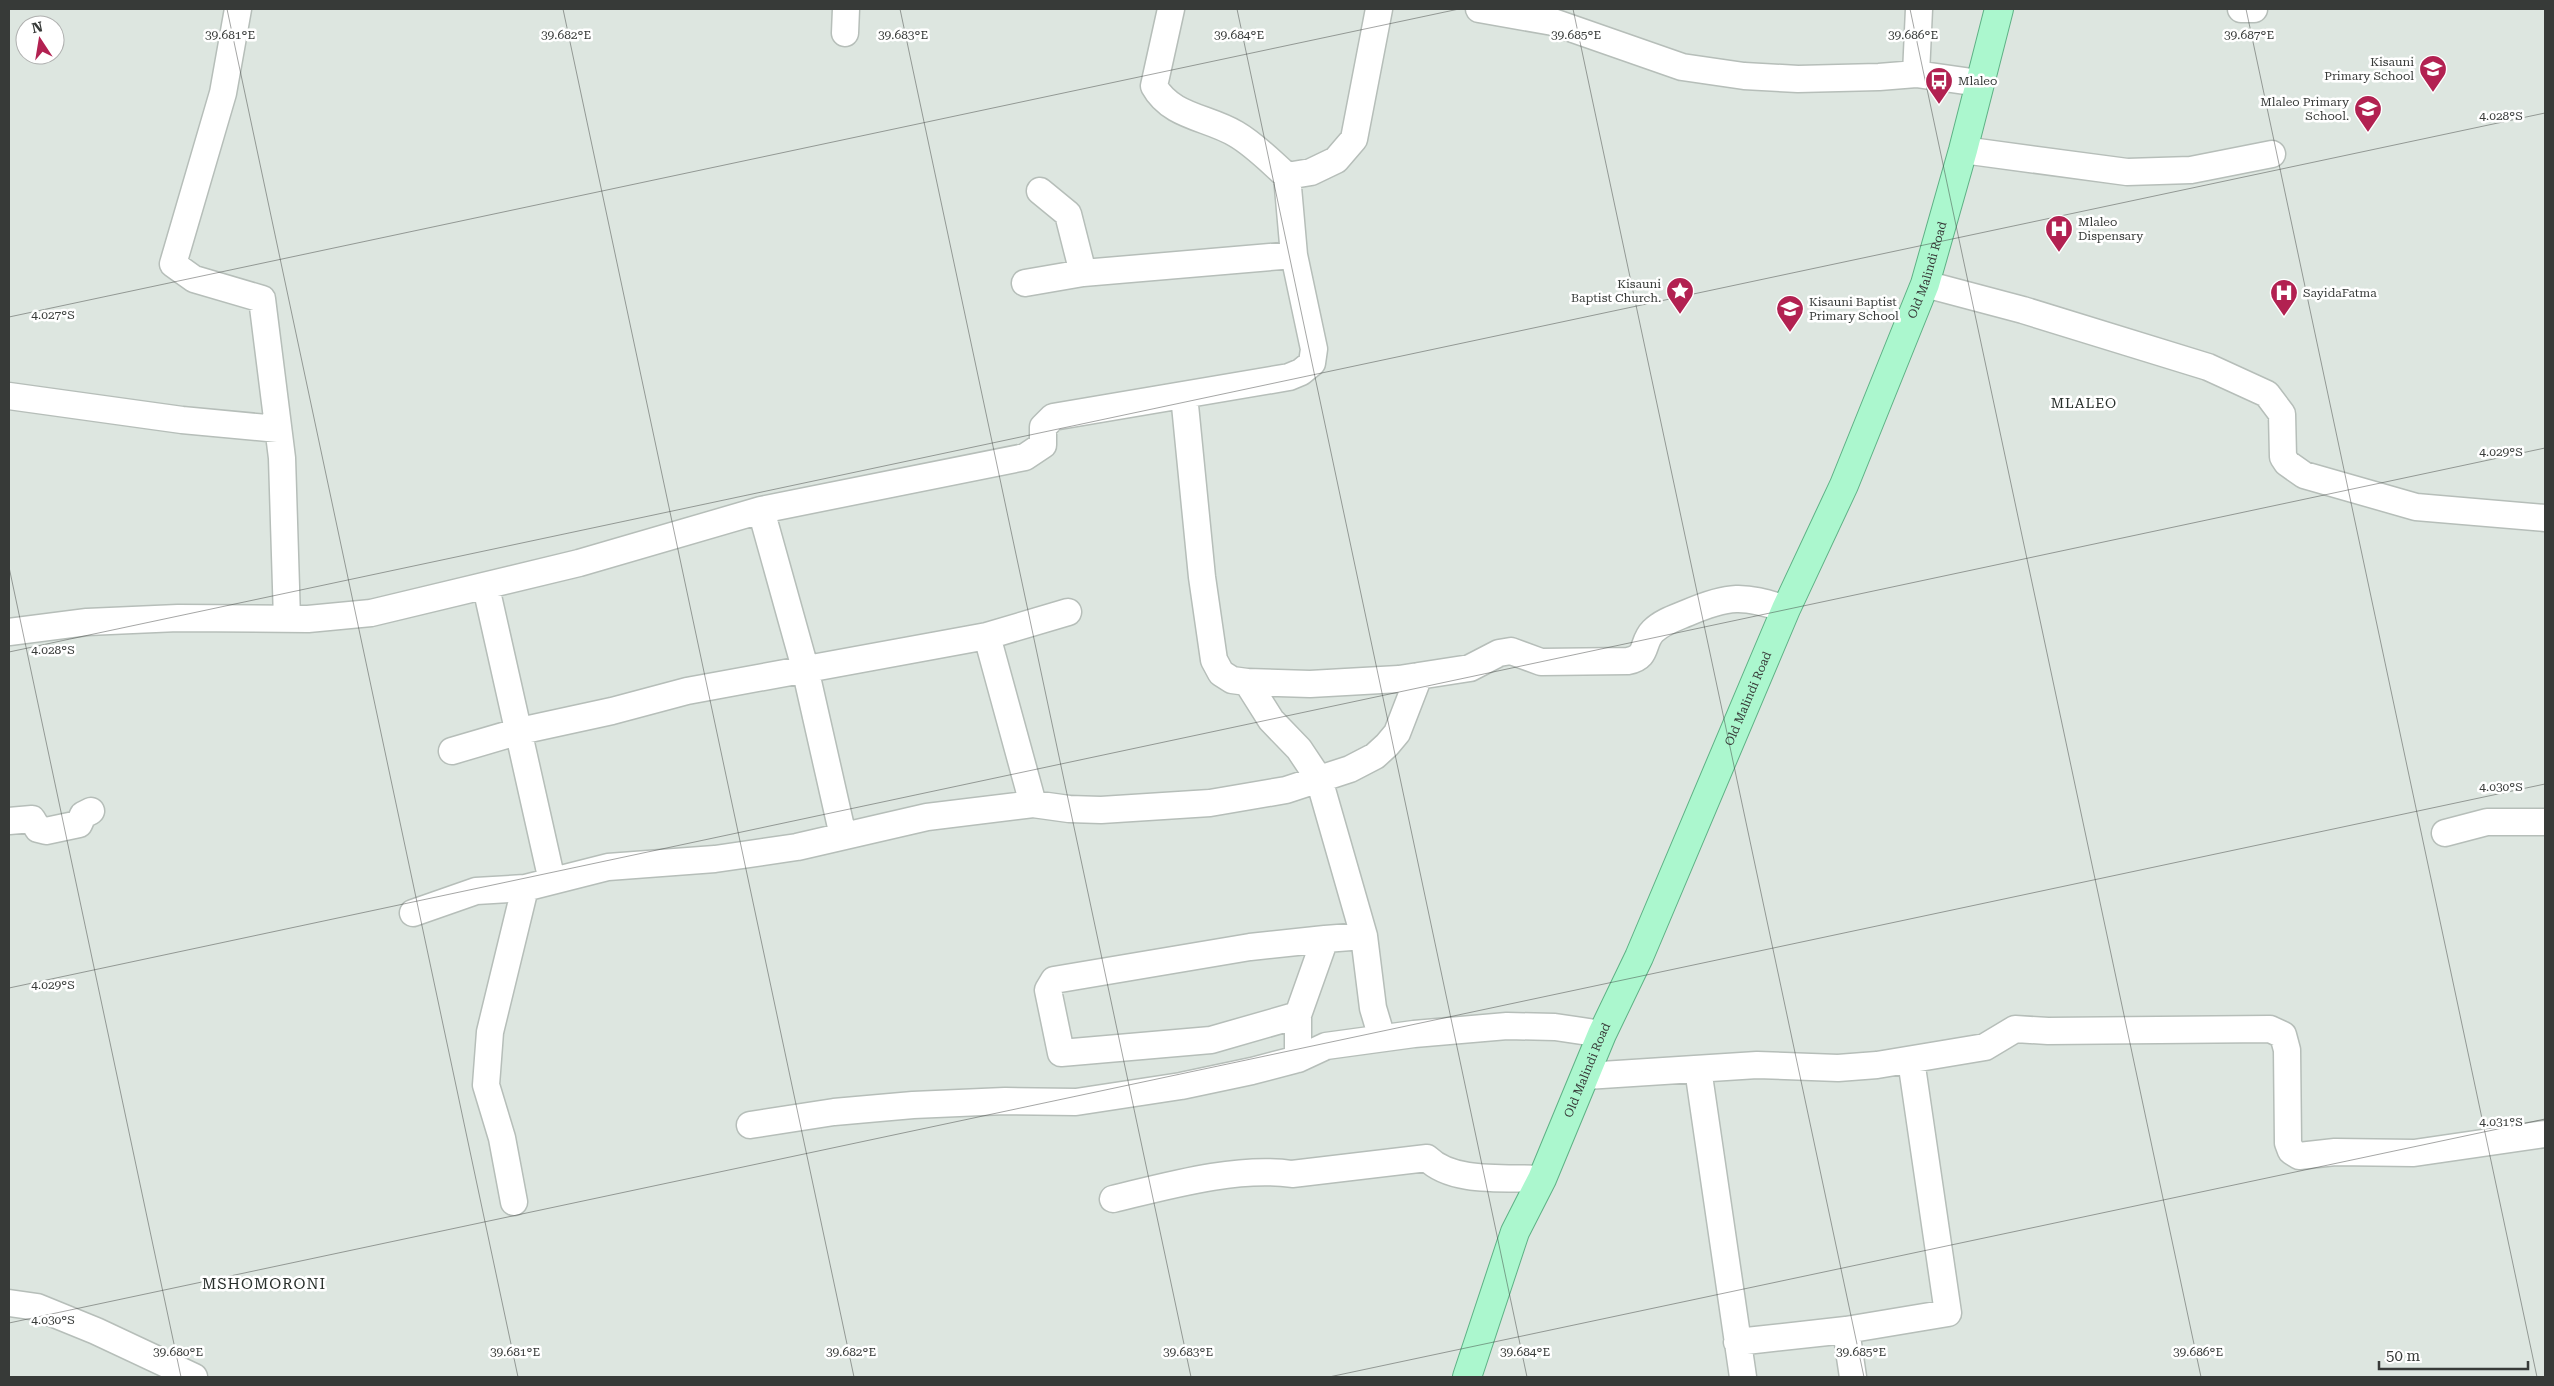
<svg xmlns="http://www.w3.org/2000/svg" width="2554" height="1386" font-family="'Roboto Serif',serif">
<rect width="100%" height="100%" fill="#dde6e0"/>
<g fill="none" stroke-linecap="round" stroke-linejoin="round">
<defs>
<path id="minor" d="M238,9l-15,84 -50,171 21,15 68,20 20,159 5,161
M1479,9l74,13 129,45 62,9 54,3 81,-2 37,-3 63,9
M2241,9h13
M845,33l1,-24
M1916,74l3,-65
M1963,150l164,22 64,-2 81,-16
M1287,176l24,-4 25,-12 18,-21 25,-130
M1040,191l28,23 15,59
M1025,283l58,-10 211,-18
M1925,284l98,26 185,57 59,27 15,20 1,43 4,6 17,12 112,32 129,11
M1184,395l18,182 12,83 7,13 11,7 15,2 24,38 28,29 20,30 45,157 9,72 9,30
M9,396l173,24 96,9
M761,510l44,158 38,168
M486,587l66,294
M9,632l78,-10 91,-4 130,1 63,-6 208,-50 182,-53 264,-53 18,-12v-18l10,-10 236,-40 12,-5 11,-9 2,-14 -20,-94 -7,-79c-16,-14 -32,-31 -51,-42 -28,-17 -65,-17 -82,-48l17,-77
M987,636l46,168
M1247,682l63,2 89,-5 71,-11 29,-15 12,-2 30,11 87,-1c21,-4 13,-18 25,-30 9,-9 22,-13 34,-18 42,-18 56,-18 99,-4
M452,751l68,-20 92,-20 75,-20 300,-55 81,-24
M9,821l23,-2 6,10 8,2 33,-7 4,-9 8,-4
M2445,833l42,-11h58
M413,913l63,-22 49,-3 83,-21 107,-8 82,-12 130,-30 106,-13 36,5 32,1 109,-7 76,-13 64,-21 25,-13 12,-11 10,-12 22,-57
M1298,1015l-87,25 -150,13 -13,-63 6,-10 196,-33 75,-8
M1298,1059v-44l27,-76 39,-3
M1698,1069l45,308
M1586,1076l171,-11 81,3 39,-3 108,-18 30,-18 33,2 222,-2 13,6 4,15 1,93 3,8 8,5 36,-4 79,1 131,-19
M750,1125l84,-13 79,-7 92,-4 71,1 105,-16 71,-15 46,-12 28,-13 88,-12 93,-8 48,1 47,7
M1113,1199c54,-13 124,-33 179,-25l135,-16c26,26 79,19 115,21
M514,1202l-12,-64 -16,-53 4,-53 35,-144
M9,1303l28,4 59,24 98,46
M1846,1330l7,47
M1737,1342l109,-12 102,-17 -37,-253"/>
<g id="major">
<path id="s1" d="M1467,1377l48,-145 27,-53 60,-145 37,-77 147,-348 58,-124 81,-201 38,-134 36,-141"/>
</g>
</defs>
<!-- minor casing -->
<use href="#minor" stroke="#b6beb9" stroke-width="29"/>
<!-- major casing -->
<use href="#major" stroke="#5eb185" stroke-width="30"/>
<!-- minor -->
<use href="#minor" stroke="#fff" stroke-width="26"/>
<!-- major -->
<use href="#major" stroke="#abf7ce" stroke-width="28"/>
</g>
<!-- ticks -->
<path fill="none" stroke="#373a38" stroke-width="1" stroke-opacity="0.45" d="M227,9l291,1368M563,9l291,1368M900,9l291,1368M1237,9l290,1368M1573,9l291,1368M1910,9l291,1368M2246,9l291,1368M9,317l1450,-308M9,567l172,810M9,652l2536,-539M9,988l2536,-540M9,1323l2536,-539M1329,1377l1216,-258"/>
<!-- icons -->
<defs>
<symbol id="school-pin" viewBox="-11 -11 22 30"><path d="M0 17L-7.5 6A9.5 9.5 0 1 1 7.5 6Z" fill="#b22151" stroke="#fff"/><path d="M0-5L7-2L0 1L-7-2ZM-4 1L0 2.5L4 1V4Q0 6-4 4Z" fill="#fff"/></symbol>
<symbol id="bus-pin" viewBox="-11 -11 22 30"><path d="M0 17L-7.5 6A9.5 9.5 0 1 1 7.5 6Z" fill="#b22151" stroke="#fff"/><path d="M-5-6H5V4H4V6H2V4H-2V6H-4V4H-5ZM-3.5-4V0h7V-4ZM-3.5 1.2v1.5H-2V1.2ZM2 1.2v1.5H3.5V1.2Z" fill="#fff"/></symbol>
<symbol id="hospital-pin" viewBox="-11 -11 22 30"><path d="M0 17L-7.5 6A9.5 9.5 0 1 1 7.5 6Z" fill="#b22151" stroke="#fff"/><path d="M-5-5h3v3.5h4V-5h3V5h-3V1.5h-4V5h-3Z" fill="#fff"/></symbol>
<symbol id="sight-pin" viewBox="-11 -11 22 30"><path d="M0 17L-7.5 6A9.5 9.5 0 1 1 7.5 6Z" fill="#b22151" stroke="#fff"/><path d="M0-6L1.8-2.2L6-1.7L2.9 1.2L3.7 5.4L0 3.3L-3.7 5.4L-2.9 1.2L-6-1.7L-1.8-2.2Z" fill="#fff"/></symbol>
</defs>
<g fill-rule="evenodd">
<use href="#school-pin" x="2417" y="53" width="32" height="43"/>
<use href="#bus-pin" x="1923" y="65" width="32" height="43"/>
<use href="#school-pin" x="2352" y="93" width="32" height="43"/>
<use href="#hospital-pin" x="2043" y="213" width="32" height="43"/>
<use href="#sight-pin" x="1664" y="275" width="32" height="43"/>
<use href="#hospital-pin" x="2268" y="277" width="32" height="43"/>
<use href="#school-pin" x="1774" y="293" width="32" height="43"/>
</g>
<g text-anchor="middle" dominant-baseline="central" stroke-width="5" stroke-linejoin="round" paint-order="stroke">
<!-- poi labels -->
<g font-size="12" fill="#373a38" stroke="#fff" text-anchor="start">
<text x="2414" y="62" text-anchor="end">Kisauni<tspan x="2414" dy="14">Primary School</tspan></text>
<text x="1958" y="81">Mlaleo</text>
<text x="2349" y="102" text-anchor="end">Mlaleo Primary<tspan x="2349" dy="14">School.</tspan></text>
<text x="2078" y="222">Mlaleo<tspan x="2078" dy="14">Dispensary</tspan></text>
<text x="1661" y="284" text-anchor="end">Kisauni<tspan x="1661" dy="14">Baptist Church.</tspan></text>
<text x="2303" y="293">SayidaFatma</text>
<text x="1809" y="302">Kisauni Baptist<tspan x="1809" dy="14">Primary School</tspan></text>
</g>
<!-- street labels -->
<g font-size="12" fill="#373a38" stroke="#fff">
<text stroke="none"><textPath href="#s1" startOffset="1200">Old Malindi Road</textPath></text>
<text stroke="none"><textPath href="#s1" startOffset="735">Old Malindi Road</textPath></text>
<text stroke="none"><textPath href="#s1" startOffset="330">Old Malindi Road</textPath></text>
</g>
<!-- neighbourhood labels -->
<g font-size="14" letter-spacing="1" fill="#282f2b" stroke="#fff">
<text x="2084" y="403">MLALEO</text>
</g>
<!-- quarter labels -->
<g font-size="15" letter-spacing="1" fill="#282f2b" stroke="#fff">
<text x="264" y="1284">MSHOMORONI</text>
</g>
</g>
<g font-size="12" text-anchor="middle" fill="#373a38" stroke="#fff" stroke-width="5" stroke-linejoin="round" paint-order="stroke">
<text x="230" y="39">39.681°E</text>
<text x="566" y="39">39.682°E</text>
<text x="903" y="39">39.683°E</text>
<text x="1239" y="39">39.684°E</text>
<text x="1576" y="39">39.685°E</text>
<text x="1913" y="39">39.686°E</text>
<text x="2249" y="39">39.687°E</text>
<text x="2501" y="120">4.028°S</text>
<text x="53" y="319">4.027°S</text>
<text x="2501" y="456">4.029°S</text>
<text x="53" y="654">4.028°S</text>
<text x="2501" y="791">4.030°S</text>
<text x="53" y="989">4.029°S</text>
<text x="2501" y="1126">4.031°S</text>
<text x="53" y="1324">4.030°S</text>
<text x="178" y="1356">39.680°E</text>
<text x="515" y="1356">39.681°E</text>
<text x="851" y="1356">39.682°E</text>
<text x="1188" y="1356">39.683°E</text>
<text x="1525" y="1356">39.684°E</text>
<text x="1861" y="1356">39.685°E</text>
<text x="2198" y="1356">39.686°E</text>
</g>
<!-- border -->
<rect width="2554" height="1386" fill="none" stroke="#373a38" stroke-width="20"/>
<!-- north arrow -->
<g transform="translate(40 40) rotate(348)"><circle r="24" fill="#ffffff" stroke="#afb0af"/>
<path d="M0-4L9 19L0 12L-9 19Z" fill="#b22151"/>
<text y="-8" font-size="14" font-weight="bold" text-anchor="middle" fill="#373a38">N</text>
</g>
<!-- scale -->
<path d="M2379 1361v8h149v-8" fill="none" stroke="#373a38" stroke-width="2.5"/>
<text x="2386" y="1361" font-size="15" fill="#373a38" stroke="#ffffff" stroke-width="4" paint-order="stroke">50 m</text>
</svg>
